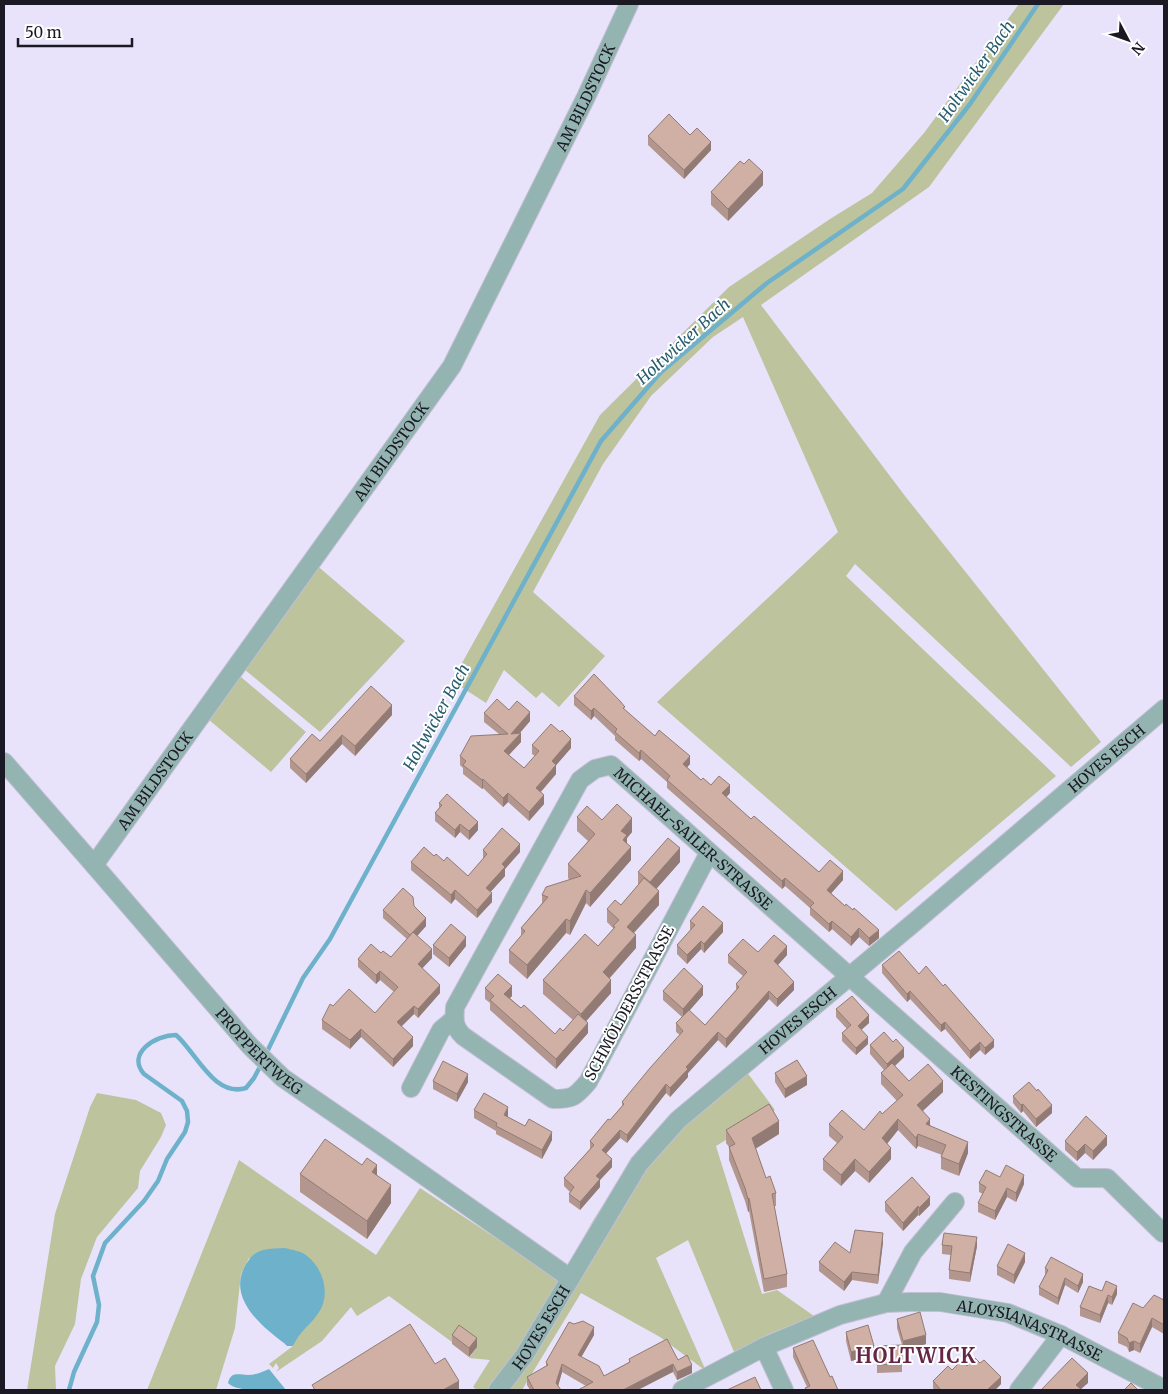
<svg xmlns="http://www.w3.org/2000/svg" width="1168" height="1394" font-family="Merriweather,serif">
<rect width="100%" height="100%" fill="#e8e3fb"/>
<!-- green -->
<path fill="#bcc39d" d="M1019,4h45l-135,183 -168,118 144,191 196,246 -30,25 -216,-203 -9,12 210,200 -160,135 -239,-209 181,-170 -95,-215 -30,20 -62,59 -48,68 -70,128 72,64 -46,51 -17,-15 -6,6 -32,-28 -18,33 -34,-22 148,-266 129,-128 101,-68 42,-26 52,-60z
M314,563l91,78 -85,91 -76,-63z
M241,677l65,55 -35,40 -63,-53 23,-41z
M738,1060l37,50 -59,36 46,148 15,-4 37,26 -47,19 -33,17 -46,-112 -32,18 50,113 -46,-34 -79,-44 -59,97h-45l-4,-3 17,-27 -21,-2 8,-11 -18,-14 -7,9 -63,-46 -32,20 -6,-9 -29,34 -46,31 3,-4 -3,-5 -3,5 -4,-4 24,-18 5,-11 7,-8 -56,-69 -8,16 -6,54 -19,62h-69l92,-230 137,95 44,-67 140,92 34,-61 36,-54z
M97,1093l39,7 25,13 5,12 -5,12 -21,34 -2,17 -41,49 -16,42 -6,45 -20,42 1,24h-29l28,-176 35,-107z"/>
<!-- water -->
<path fill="#6eb1ca" d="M285,1248c7,2 17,3 22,8 16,12 24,38 12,56 -8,13 -18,17 -26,34h-6l-3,-3c-23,-17 -55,-44 -40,-75 10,-20 20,-19 41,-20z
M269,1369l17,21c-13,0 -49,3 -58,-7 3,-12 11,-8 20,-8 7,0 15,-3 21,-6z"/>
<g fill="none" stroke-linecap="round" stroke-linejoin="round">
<!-- stream -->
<path stroke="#6eb1ca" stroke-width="4.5" d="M265,1056l38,-78 27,-39 271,-498 60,-69 106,-89 136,-94 67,-85 68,-100
M69,1390l5,-18 23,-50 2,-17 -6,-29 12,-33 39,-42 14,-20 9,-22 18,-27 3,-10 -1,-11 -5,-10 -38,-27c-18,-21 12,-39 32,-39 20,17 38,63 70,53l8,-10 8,-15"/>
<defs>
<g id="minor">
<path id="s1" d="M4,762l90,103 156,181 33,32 96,66 191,134"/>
<path id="s2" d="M709,853l-121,229c-13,15 -15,17 -35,17l-90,-63c-9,-9 -9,-15 -8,-29l125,-227 15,-11 16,-4 466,413h30l56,55"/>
<path id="s3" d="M94,865l358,-499 134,-269 43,-93"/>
<path d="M411,1088l30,-58 13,-11"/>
<path d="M886,1303l27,-51 42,-50"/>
<path d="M764,1347l20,43"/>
<path id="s4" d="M498,1390l26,-34 115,-192 39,-44 239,-200 247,-211"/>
<path id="s5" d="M682,1390l82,-43 76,-32 46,-12 24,-1h30l68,11 53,22 103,54"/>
<path d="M1019,1390l42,-55"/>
</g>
</defs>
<!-- minor casing -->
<use href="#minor" stroke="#c3bfd4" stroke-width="20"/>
<!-- minor -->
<use href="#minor" stroke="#94b4b2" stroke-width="18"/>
</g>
<!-- wall -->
<path fill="#b3978e" d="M690,135l21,15 -27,29 -36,-34v-9z
M763,185l-35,36 -17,-16v-13z
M574,696l51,14 30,26 35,28 -3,3 14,13 29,13 -4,4 25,22 68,53 24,8 -12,13 48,45 -10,8 -10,-9 -8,9 -19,-17 -3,3 -19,-17v-7l-25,-22 -3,3 -115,-101v-6l-26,-23 -2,2 -24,-21v-4l-21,-20 -3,4 -17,-15z
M509,710l21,11 -10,12 1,9 -12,13 15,13 11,-12 -3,-2v-9l39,3 -15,17v9l-15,18 3,12 -15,17 -21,-19 -5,5 -20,-19 -1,1 -19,-15v-6l-3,-3v-9l39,-22 -15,-12v-9z
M392,715l-37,41 -13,-12 -36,39 -16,-15v-9l30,-18z
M439,803l39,27 -9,10 -9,-8 -5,6 -20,-17v-8l4,-5z
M577,817l25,3 30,12 -5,6v5l4,17 -41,47 -4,-4 -16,32 -4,-2 -39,46 -18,-16v-13l12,-14v-8l21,-25v-8l28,-15 -2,-2v-14l20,-23 -11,-10z
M483,850l37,2 -15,17v7l-15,16 2,10 -15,16 -22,-19 -4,5 -40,-34v-8l23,-6 10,5 24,15 15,-17z
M680,862l-24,27 3,16 -25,28 2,15 -26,30 1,15 -25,28 2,12 -32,36 -66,-59v-7l-5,-4v-11l27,8 -2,2 11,10 34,26 8,-3 10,-11 -30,-26v-14l55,-34 15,-17v-1l-6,-6v-13l14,-4 17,-20v-13z
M414,906l12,20 -9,10 15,22 -10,10 18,25 -22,25 -4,-4 -13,12 12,20 -20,21 -32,-30 -11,12 -28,-20v-9l11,-14 42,7 19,-21 -14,-12 -4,4 -18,-17v-8l33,-2 16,-18 -24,-21v-8z
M690,921l33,11 -19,21 -3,-4 -14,15 -10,-10v-9l14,-15 -1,-1z
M433,945l33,1 -17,21 -16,-13z
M758,952l29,3 -9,10 16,25 -17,17 -8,-8 -43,49 -8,-8 -30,33v4l-18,20 -4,-4 -39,50 -7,-5 -14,15 6,14 -12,13v7l-20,23 -11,-8v-8l1,-2 -6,-6v-8l26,-29v-8l20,-21 12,-14v-4l58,-67 -4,-3v-9l6,-6 -19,-17v-9l40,4 -14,16 16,14 31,-35v-6l7,-8 -15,-13v-8z
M882,965l37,9 75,73 -9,8 -5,-5 -10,9 -25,-30 -4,3 -31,-33 -3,3 -25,-29z
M836,1009l33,14 -8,7 7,14 -12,11 -14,-14v-8l5,-4 -11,-12z
M870,1045l34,12 -9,9 14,15 34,11 -20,19 7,14 38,28 -9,23 -18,-7v-12l1,-2 -24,-9 -2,3 -18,-19 -11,14 4,15 -22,24 -14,-12 -14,15 -18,-16v-11l14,-16 -8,-7v-12l35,6 33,-29 -16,-17v-11l3,-3 -14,-16z
M775,1073l32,12 -22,13 -10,-16z
M433,1081l35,1 -11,20 -24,-13z
M1013,1096l39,17 -16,14 -13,-16 -2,2 -8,-10z
M474,1110l34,6 -1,1 45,23 -10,19 -46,-25v-3l-22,-13z
M726,1130l53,4 -24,14 11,30 10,15v13h-2l13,68v13l-23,5 -15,-81 -1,1 -3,-11 -16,-41v-13l-3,-4z
M1065,1141l42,4 -14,15 -8,-7 -8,8 -12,-11z
M300,1174l77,1 14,28 -24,36 -67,-47z
M1000,1177l24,7 -8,18 -9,-5 -12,23 -17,-8v-9l5,-9 -4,-2v-9z
M885,1202l45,3 -11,11 -1,-1 -15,16 -18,-20z
M883,1242l-5,42 -26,-4 -8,11 -25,-20v-9l31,-9z
M942,1245l35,1 -7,36 -21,-3v-9l2,-15 -9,-1z
M1025,1262l-11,22 -17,-9v-9z
M1045,1268l38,14 -5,11 -13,-8 -7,20 -19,-10v-8l6,-12z
M1102,1291l15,3 -5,11 -4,-2 -8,20 -20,-7v-9z
M1164,1300v34l-12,-7 -12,26 -6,-3 -5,2 -2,-5 -9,-4v-10l25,-25z
M897,1319l29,25 -23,6 -1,-4v26l-25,1v-27l25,-1 -5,-17z
M846,1332l28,23 -23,6 -5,-20z
M452,1335l25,12 -8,10 -17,-13z
M594,1335l-13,22 23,19 25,-14v-3l49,1 14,13 -15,7 -4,-8 -87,14 -24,-14 -4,14 3,4h-31l-3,-5v-8l19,-11v-4z
M793,1348l45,42h-33v-2l2,-1 -14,-30z
M967,1366l34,18 -6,6h-61l-1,-2v-7l19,-11z"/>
<!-- shaded-wall -->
<path fill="#927b74" d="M711,142v8l-27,29v-9z
M763,172v13l-35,36v-12z
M392,705v10l-37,41v-10z
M594,708v8l-3,4v-9z
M530,712v9l-19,22v-9z
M521,733v9l-17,18v-9z
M342,735v9l-36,39v-9z
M571,739v9l-19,22v-9z
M641,750v9l-2,2v-8z
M690,756v8l-7,8v-8z
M556,765v9l-20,23v-9z
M483,779v9l-1,1v-9z
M730,785v8l-8,9v-9z
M508,793v9l-5,5v-9z
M544,795v9l-15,17v-9z
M632,818v14l-5,6v11l-4,5 -2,-23z
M478,822v8l-9,10v-9z
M460,824v8l-5,6v-8z
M520,844v8l-15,17v7l-19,21v-9l16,-24z
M631,847v13l-41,47v-14z
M680,848v14l-30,34v-14z
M843,871v9l-16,18v-8z
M785,878v8l-3,3v-8z
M455,890v9l-4,5v-9z
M586,890v13l-16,32v-14z
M659,891v14l-32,35v-13z
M492,893v9l-15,16v-8z
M426,918v8l-15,17v-8z
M566,919v14l-39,46v-14z
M832,921v8l-3,3v-8z
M723,923v9l-19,21v-9z
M859,928v9l-8,9v-9z
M879,930v8l-10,8v-8z
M636,935v13l-33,37v-13z
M466,937v9l-17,21v-9z
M701,941v8l-14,15v-9z
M787,946v9l-13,14v-8z
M432,949v9l-14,15v-9z
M380,971v9l-4,4v-9z
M611,980v13l-30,34v-13z
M794,982v8l-17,17v-8z
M440,985v8l-22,25v-9z
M512,986v10l-8,8v-10z
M703,986v9l-20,23v-9z
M769,991v8l-43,49v-9z
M910,991v8l-3,3v-8z
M414,1006v8l-17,17v-9z
M869,1015v8l-11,10v-7z
M945,1022v7l-4,3v-7z
M588,1023v10l-32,36v-10z
M361,1029v8l-11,12v-9z
M718,1032v8l-30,33v4l-18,20v-9l16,-21z
M413,1037v9l-20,21v-8z
M868,1037v7l-12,11v-7z
M994,1040v7l-9,8v-7z
M980,1042v8l-10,9v-8z
M904,1048v9l-17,16v-9z
M468,1074v8l-11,20v-8z
M807,1076v9l-22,13v-9z
M943,1081v11l-26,24v-11z
M666,1084v9l-39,50v-8z
M1023,1104v7l-2,2v-8z
M1052,1105v8l-16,14v-8z
M508,1107v9l-4,7v-8z
M898,1119v11l-16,20v-12z
M930,1119v12l-4,-7z
M779,1121v13l-27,17v-13z
M620,1130v8l-18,20v-8z
M552,1132v8l-10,19v-9z
M918,1134v12l-2,3v-11z
M1107,1136v9l-14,15v-9z
M968,1142v11l-9,23v-12z
M1085,1144v9l-8,8v-9z
M891,1148v11l-22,24v-11z
M612,1159v8l-12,13v7l-20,23v-8l16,-26z
M855,1159v12l-14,15v-11z
M377,1165v18l-5,-11z
M1024,1175v9l-8,18v-9z
M391,1185v18l-24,36v-18z
M1007,1188v9l-12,23v-9z
M930,1197v8l-11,11v-8z
M749,1198v13l-1,1v-13z
M918,1206v9l-15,16v-8z
M883,1233v9l-5,42v-9z
M977,1237v9l-7,36v-9z
M1025,1253v9l-11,22v-9z
M852,1272v8l-8,11v-9z
M1083,1274v8l-5,11v-7z
M1065,1278v7l-7,20v-7z
M1117,1286v8l-5,11v-8z
M1108,1295v8l-8,20v-8z
M1152,1318v9l-12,26v-9z
M594,1327v8l-16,28v-8z
M926,1335v9l-23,6v-9z
M477,1338v9l-8,10v-9z
M1134,1341v9l-5,2v-9z
M874,1346v9l-23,6v-9z
M562,1364v8l-5,18 -1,-7z
M673,1364v8l-35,18h-15z
M692,1365v8l-15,7v-8z
M1088,1373v10l-8,7 -4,-5z
M1001,1377v7l-6,6h-8z
M459,1381v9h-16z"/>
<!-- building -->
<path fill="#d0b0a5" stroke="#927b74" d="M669,114l21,21 7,-7 14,14 -27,28 -36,-34z
M749,159l14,13 -35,37 -17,-17 29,-31 4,3z
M594,674l26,27 5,6 -2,1 32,28 4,-6 31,26 -7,8 18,16 2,-2 8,7 8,-9 11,9 -8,8 29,26 3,-3 65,56 11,-12 13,11 -16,19 18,16 1,-2 7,6 1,-2 25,22 -10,8 -10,-10 -8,9 -19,-16 -3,3 -19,-17 4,-4 -29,-25 -3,3 -115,-101 3,-4 -29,-26 -2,3 -24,-21 2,-3 -23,-21 -3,3 -17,-15z
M371,686l21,19 -37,41 -13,-11 -36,39 -16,-15 22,-25 8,7z
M497,699l12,11 8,-9 13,11 -19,22 10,-1 -17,18 20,17 15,-17 -7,-6 19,-21 9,8 2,-2 9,9 -19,22 4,4 -20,23 8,7 -15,17 -21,-19 -5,5 -20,-19 -1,1 -19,-15 3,-4 -6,-5 11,-20 37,-2 -24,-21z
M447,794l31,28 -9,9 -9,-7 -5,6 -20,-17 7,-8 -3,-2z
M617,804l15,14 -11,13 6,4 -4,5 8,7 -41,46 -4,-3 -16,31 -4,-2 -39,46 -18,-15 16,-19 -4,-3 27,-31 -6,-2 4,-8 35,-11 -13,-12 27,-30 -18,-17 10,-11 15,14z
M502,828l18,16 -18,20 3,3 -19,21 6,5 -15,17 -22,-20 -4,5 -40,-33 13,-15 10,9 2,-2 8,7 3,-4 21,19 19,-22 -4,-4z
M668,838l12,10 -30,34 -12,-10z
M644,878l15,13 -32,36 9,8 -33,37 8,8 -30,34 -38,-34 42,-46 13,12 17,-19 -2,-1 6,-6 -12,-11 8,-9 6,5z
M403,888l10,9 1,9 12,12 -16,17 -27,-25z
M703,906l20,17 -19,21 -3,-3 -14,14 -10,-10 18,-20 -5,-4z
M451,924l15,13 -17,21 -16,-13z
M413,932l19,17 -14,15 22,21 -22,24 -4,-3 -17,16 16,15 -20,22 -32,-30 -11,11 -28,-20 8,-16 3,2 16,-17 26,24 23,-26 -18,-16 -4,4 -18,-16 13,-15 10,9 2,-2 8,6z
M774,935l13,11 -13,15 20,21 -17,17 -8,-8 -43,48 -8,-7 -32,35 2,2 -18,19 -4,-4 -39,51 -7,-5 -18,20 10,9 -16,17 4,3 -20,23 -11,-8 5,-7 -10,-9 30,-33 -4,-4 18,-22 2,1 14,-16 -2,-2 28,-34 33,-37 -7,-8 13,-13 16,15 34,-38 -3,-3 11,-12 -19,-17 15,-16 15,13z
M899,951l20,23 7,-8 17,20 2,-2 49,56 -9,8 -5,-6 -10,9 -25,-29 -4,3 -31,-34 -3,3 -25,-29z
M684,968l19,18 -20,23 -20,-18z
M498,974l14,12 -8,8 17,14 3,-3 31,29 5,-6 3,3 15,-17 10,9 -32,36 -66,-59 4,-4 -9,-8z
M852,996l17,19 -11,11 10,11 -12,11 -14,-15 9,-8 -15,-16z
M884,1032l9,10 3,-3 8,9 -17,16 -17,-19z
M797,1060l10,16 -22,13 -10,-16z
M443,1061l25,13 -11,20 -24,-13z
M892,1063l17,18 19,-17 15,17 -26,24 13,14 -4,5 42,18 -9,22 -18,-7 5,-12 -28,-11 -2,4 -18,-19 -16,19 9,10 -22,24 -14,-13 -14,16 -18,-16 20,-22 -14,-13 13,-14 22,20 16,-19 2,3 21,-19 -22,-22z
M1029,1082l8,9 1,-2 14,16 -16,14 -13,-15 -2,1 -8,-9z
M484,1093l24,14 -4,8 21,11 4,-7 23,13 -10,18 -46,-24 1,-3 -23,-13z
M769,1104l10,17 -27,17 14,40 4,-2 6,17 -4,1 15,80 -23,5 -15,-81 -1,1 -3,-11 -16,-41 6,-3 -9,-14z
M1086,1116l21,20 -14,15 -8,-7 -8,8 -12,-11z
M325,1139l37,26 5,-7 10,7 -5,7 19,13 -24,36 -67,-47z
M1006,1165l18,10 -8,18 -9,-5 -12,23 -17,-8 8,-16 -7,-4 7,-13 14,7z
M912,1177l18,20 -11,11 -1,-2 -15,17 -18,-21z
M855,1230l28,3 -5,42 -26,-3 -8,10 -25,-20 16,-20 15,11z
M944,1233l33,4 -7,36 -21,-3 3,-24 -10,-1z
M1008,1244l17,9 -11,22 -17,-9z
M1051,1257l32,17 -5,12 -13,-8 -7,20 -19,-11 9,-17 -3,-2z
M1106,1281l11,5 -5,11 -4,-2 -8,20 -20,-8 9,-21 13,5z
M1154,1295l10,5v25l-12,-7 -12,26 -6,-3 -5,2 -2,-5 -9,-5 15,-30 10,5z
M920,1312l6,23 -23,6 -6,-22z
M583,1321l11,6 -16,28 21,11 5,10 26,-14 -1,-3 38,-20 11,21 9,-5 5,10 -15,7 -4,-8 -50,26h-45l15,-8 -31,-18 -6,19 5,7h-27l-7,-13 21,-12 -2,-3 23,-40 5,2z
M410,1324l25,40 10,-6 14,23 -16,9h-128l-3,-5z
M459,1325l18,13 -8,10 -17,-13z
M868,1325l6,21 -23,6 -5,-20z
M813,1340l17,37 2,-1 6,14h-32l-1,-2 5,-2 -17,-38z
M902,1345v19l-25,1v-19z
M975,1358l5,5 4,-3 17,17 -14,13h-46l-8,-9 15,-15 4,4 10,-10 5,6z
M1072,1358l16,15 -12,12 6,5h-41z
M755,1377l6,13h-34z
M1131,1383l7,7h-14z"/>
<g text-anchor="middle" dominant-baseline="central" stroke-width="4" stroke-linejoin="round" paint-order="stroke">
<!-- street labels -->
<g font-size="15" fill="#1b1923" stroke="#fff">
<text stroke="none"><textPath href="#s3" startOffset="914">AM BILDSTOCK</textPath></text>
<text stroke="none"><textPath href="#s3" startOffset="509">AM BILDSTOCK</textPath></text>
<text stroke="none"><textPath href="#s4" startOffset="886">HOVES ESCH</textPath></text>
<text stroke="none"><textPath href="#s3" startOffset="104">AM BILDSTOCK</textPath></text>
<text stroke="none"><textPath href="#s2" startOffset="846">MICHAEL-SAILER-STRASSE</textPath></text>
<text transform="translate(629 1003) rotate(-62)">SCHMÖLDERSSTRASSE</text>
<text stroke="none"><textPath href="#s4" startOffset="481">HOVES ESCH</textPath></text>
<text stroke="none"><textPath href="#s1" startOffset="386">PROPPERTWEG</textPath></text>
<text stroke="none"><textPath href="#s2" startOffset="1261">KESTINGSTRASSE</textPath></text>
<text stroke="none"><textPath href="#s4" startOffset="76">HOVES ESCH</textPath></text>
<text stroke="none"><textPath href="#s5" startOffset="371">ALOYSIANASTRASSE</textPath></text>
</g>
<!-- water labels -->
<g font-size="16" font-style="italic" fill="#265c6e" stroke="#fff">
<text transform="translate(976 71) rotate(-55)">Holtwicker Bach</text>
<text transform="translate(683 341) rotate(-42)">Holtwicker Bach</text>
<text transform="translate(436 717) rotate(-61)">Holtwicker Bach</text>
</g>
<!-- district labels -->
<g font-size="20" font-weight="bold" letter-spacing="1" fill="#652545" stroke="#fff">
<text x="916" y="1355">HOLTWICK</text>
</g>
</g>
<!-- border -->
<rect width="1168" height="1394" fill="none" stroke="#1b1923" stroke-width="10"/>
<!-- north arrow -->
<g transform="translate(1128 40) rotate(131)" stroke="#ffffff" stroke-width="4" paint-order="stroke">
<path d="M0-4L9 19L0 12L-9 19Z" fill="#1b1923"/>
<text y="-8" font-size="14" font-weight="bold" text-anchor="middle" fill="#1b1923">N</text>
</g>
<!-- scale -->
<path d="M18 38v8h114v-8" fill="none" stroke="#1b1923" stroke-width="2.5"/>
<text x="25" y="38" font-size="15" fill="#1b1923" stroke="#ffffff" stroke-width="4" paint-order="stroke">50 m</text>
</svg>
